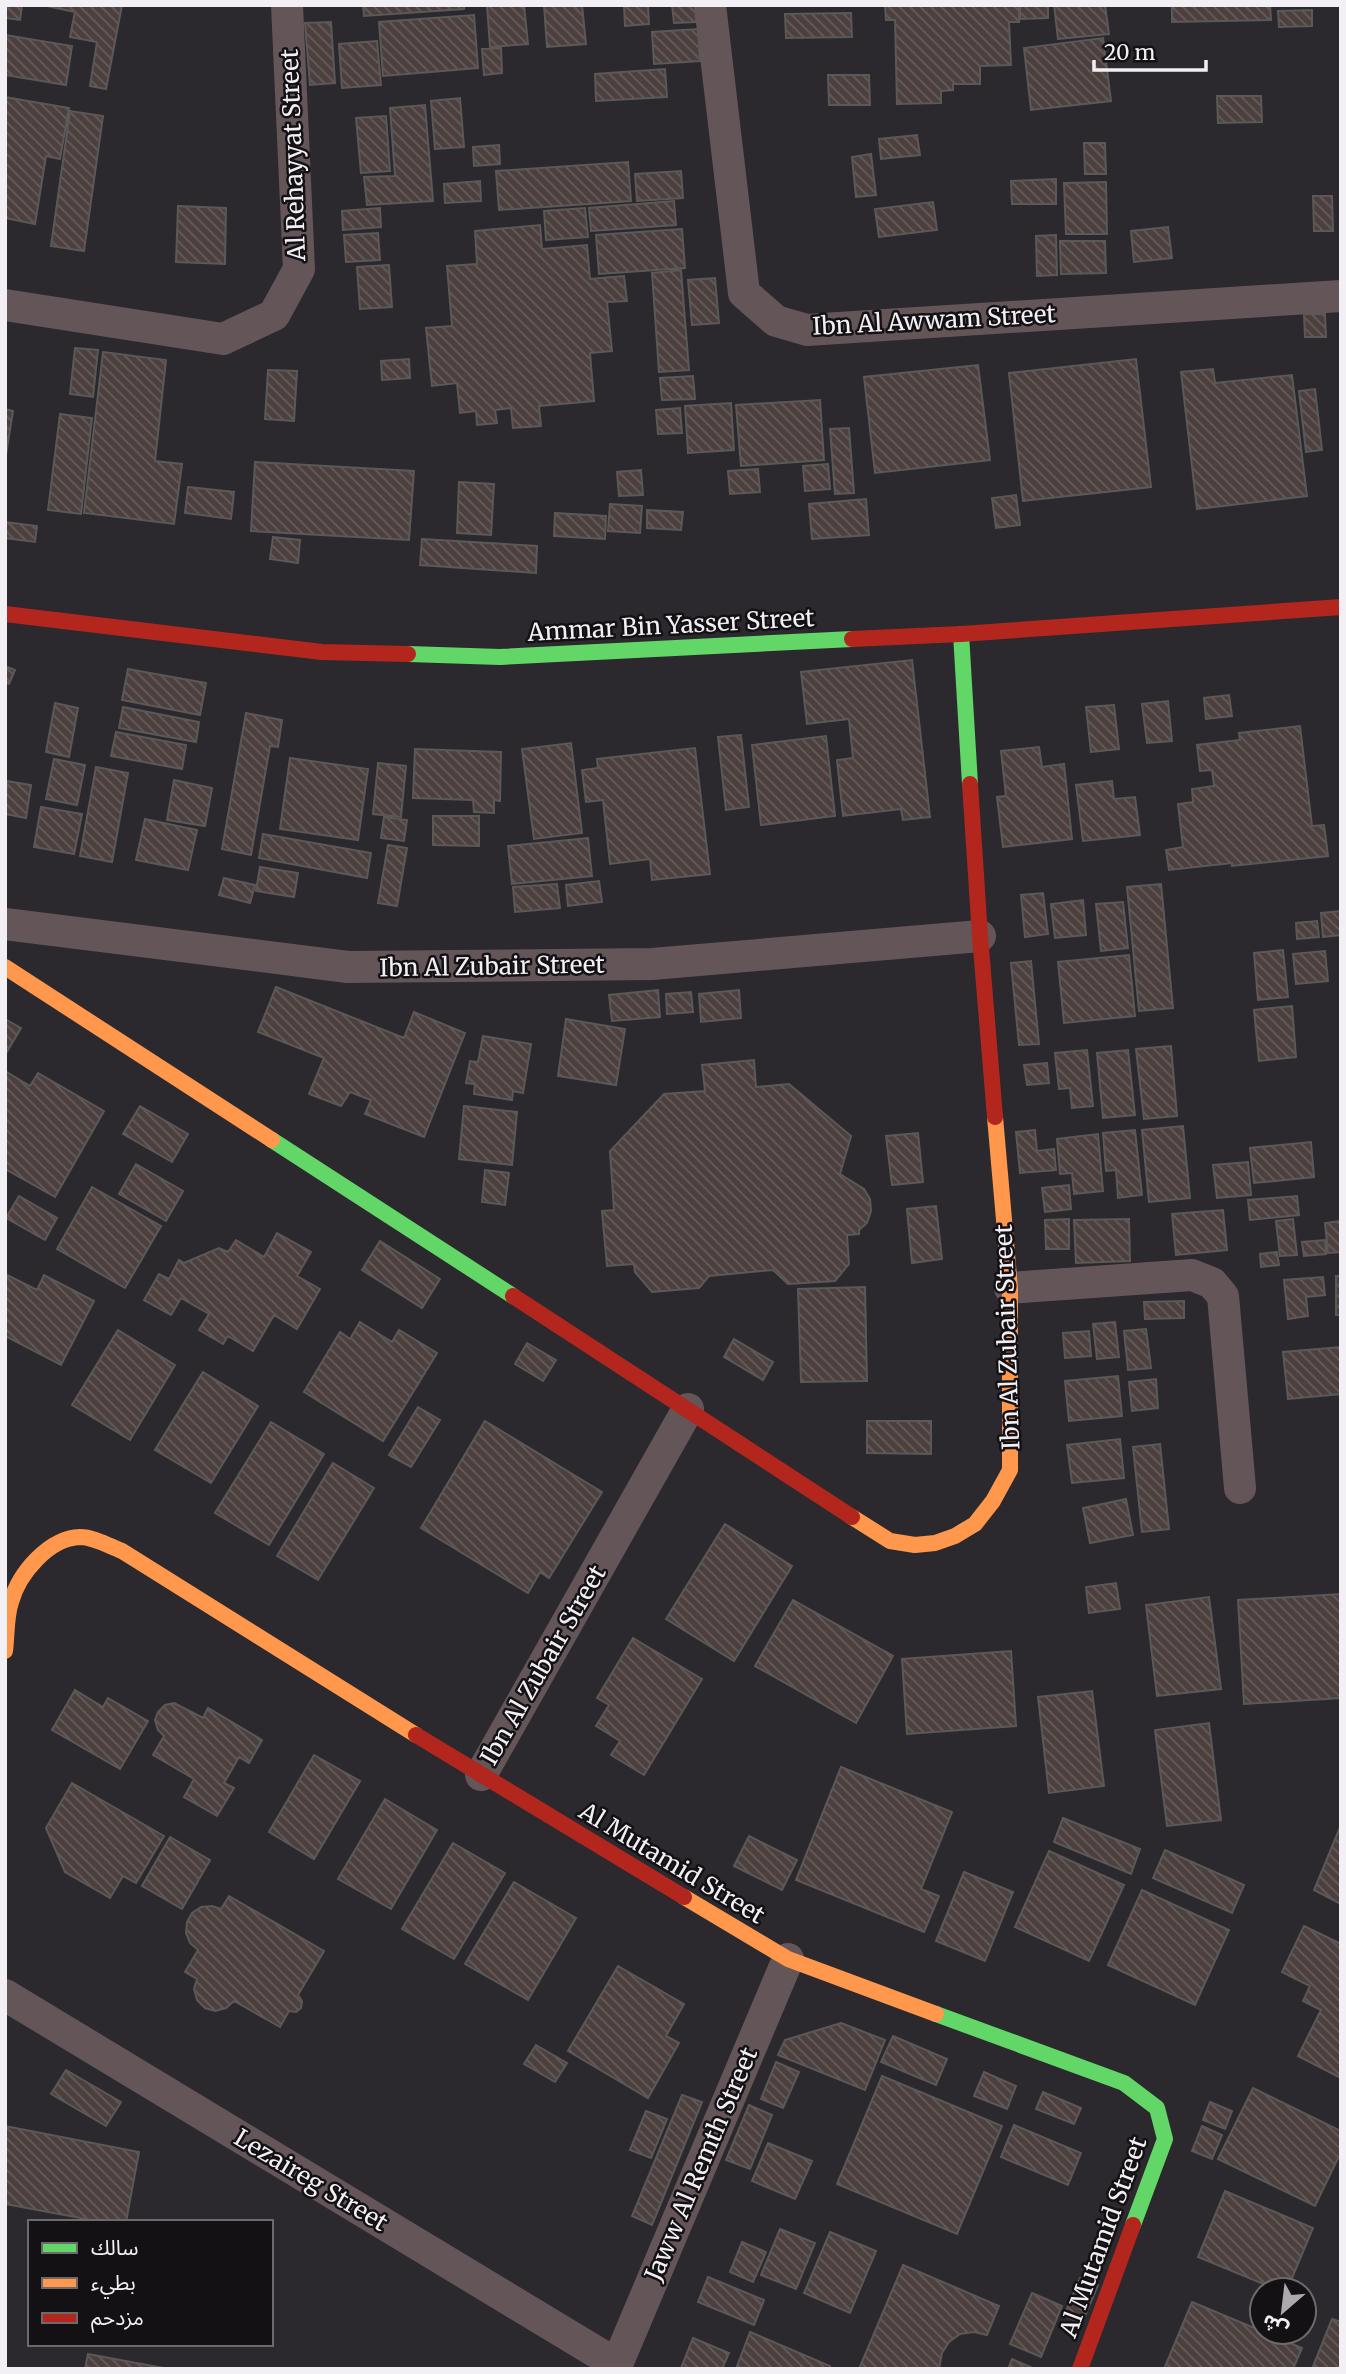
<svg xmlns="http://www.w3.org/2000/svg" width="1346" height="2374" font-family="Merriweather,'Noto Sans Arabic',serif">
<defs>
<pattern id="building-back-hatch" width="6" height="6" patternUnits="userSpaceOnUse" patternTransform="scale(1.75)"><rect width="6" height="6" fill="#4c403f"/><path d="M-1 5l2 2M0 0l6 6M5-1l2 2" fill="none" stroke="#665c5b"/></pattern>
</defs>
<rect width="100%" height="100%" fill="#2b292d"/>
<!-- building -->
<path fill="url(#building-back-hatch)" stroke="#5b5858" stroke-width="2" d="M6,5h16l-2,15 -15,-2z
M122,5l-16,84 -16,-3 7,-44 -27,-5 5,-25 -33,-7z
M363,5h101v4l-100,7z
M487,5h37l4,39 -38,3z
M544,5h38l4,39 -39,3z
M624,5h24l1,19 -24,2z
M672,5h23l1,17 -22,1z
M885,5h134v17h-10l2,43 -31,1v18h-27v6l-12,1v12l-44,1 -2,-84h-9z
M1020,5h28v13l-28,1z
M1054,5h51l4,29 -51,5z
M1172,5h98l1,15 -99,2z
M1312,10v16l-33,1 -1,-16z
M851,13l1,24 -66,1 -1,-24z
M474,15l4,53 -95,8 -4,-54z
M331,22l4,61 -25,2 -5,-62z
M698,29l2,32 -46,3 -2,-32z
M5,35l67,11 -6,39 -61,-10z
M1103,38l8,63 -80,9 -7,-62z
M377,41l4,44 -39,3 -3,-44z
M501,48l1,25 -18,2 -2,-26z
M665,69l2,28 -71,4 -1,-27z
M828,75h41l1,30h-41z
M1217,96h44l1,26 -44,1z
M5,97l64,11 -9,51 -14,-3 -11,68 -30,-6z
M460,98l4,49 -29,2 -4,-48z
M425,105l8,96 -66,4 -3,-28 31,-1 -5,-68z
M70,111l33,5 -19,135 -33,-5z
M386,116l4,55 -29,2 -5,-55z
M917,135l3,20 -39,4 -2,-20z
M1084,143h21l1,31h-21z
M499,145l1,19 -26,2 -1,-19z
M871,154l5,41 -20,2 -4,-40z
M628,162l3,39 -132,9 -3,-39z
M681,171l2,27 -46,3 -2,-27z
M1056,179v25h-44l-1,-23z
M480,181l1,20 -36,2 -1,-19z
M1106,182l1,52h-41l-2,-51z
M1313,196h19l1,35h-19z
M674,201l2,24 -85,6 -2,-23z
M933,202l4,28 -58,7 -4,-28z
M178,206l48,2 -1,56 -49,-2z
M380,208l1,19 -38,3 -1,-19z
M585,208l3,29 -42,3 -2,-29z
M540,225l2,24 45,-4 3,34 34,-3 3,25 -20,1 5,49 -22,2 4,48 -55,5 2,20 -28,2 -2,-20 -16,2 2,13 -20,2 -1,-14 -16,2 -3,-30 -25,3 -6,-58 26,-2 -5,-60 30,-2 -2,-33z
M1168,227l4,31 -38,4 -3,-31z
M682,229l3,39 -86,6 -3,-39z
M378,233l2,27 -34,2 -2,-27z
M1056,235l1,40 -20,1 -1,-40z
M1060,241h45l1,32 -45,1z
M389,265l3,42 -32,2 -3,-42z
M681,270l8,100 -30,2 -7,-99z
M715,278l4,45 -27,2 -4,-45z
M1304,314h21l1,23h-21z
M75,348l23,2 -5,47 -23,-3z
M103,352l63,8 -11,101 27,3 -8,60 -90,-11z
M409,359l1,19 -28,2 -1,-19z
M1136,359l15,128 -128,14 -14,-128z
M978,365l12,95 -115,13 -11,-96z
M1213,369l2,14 77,-8 15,121 -110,13 -16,-137z
M268,370l29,1 -3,50 -29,-2z
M693,376l2,23 -33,1 -2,-22z
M1315,389l7,61 -16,2 -7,-61z
M820,400l4,60 -83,6 -5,-61z
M731,403l3,47 -46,3 -3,-47z
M680,408l2,25 -24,1 -2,-24z
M5,409l8,2 -8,50z
M60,414l32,4 -11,96 -33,-4z
M849,428l5,65 -19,1 -5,-65z
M255,462l159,9 -5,69 -158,-9z
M828,464l2,25 -25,2 -2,-25z
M758,469l2,23 -30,2 -2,-23z
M641,470l2,25 -24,1 -2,-24z
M459,482l35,2 -3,51 -34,-2z
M188,487l46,5 -3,27 -46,-6z
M1016,495l4,30 -24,3 -4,-30z
M866,499l3,36 -57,4 -3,-35z
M610,504l32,2 -2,27 -32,-2z
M647,510l36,2 -2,18 -34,-2z
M555,513l51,3 -1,23 -51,-3z
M5,522l32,4 -2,16 -30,-4z
M273,537l27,3 -2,23 -28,-4z
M422,539l115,7 -1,27 -116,-8z
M912,660l18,157 -27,3 -2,-11 -58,7 -6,-56 16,-2 -4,-39 -42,5 -6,-52z
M5,666l10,4 -6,14 -4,-2z
M128,669l78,14 -6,32 -78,-15z
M1229,695l3,21 -26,3 -2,-21z
M1168,701l4,40 -25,2 -5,-39z
M55,703l23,5 -9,49 -23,-5z
M1114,705l5,44 -28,3 -5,-45z
M123,707l76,15 -3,20 -77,-14z
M246,713l36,7 -4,27 -8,-1 -19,109 -29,-6z
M1300,726l12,100 12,-1 4,31 -96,10v-3l-63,7 -3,-20 17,-3 -5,-43 15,-2 -1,-13 22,-3 -2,-16 -12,1 -3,-26 43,-5 -1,-7z
M116,732l70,13 -4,24 -71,-13z
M741,735l8,72 -23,3 -8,-73z
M826,736l9,80 -74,9 -9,-80z
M571,743l11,90 -48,6 -12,-90z
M1039,747l3,20 22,-3 8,75 -69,8 -6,-50 9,-1 -5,-45z
M695,748l15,126 -58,6 -2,-21 -40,5 -7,-64 -17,2 -4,-32 16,-2 -1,-9z
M415,749l86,3 -1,49 -6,-1v13l-20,-1 -1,-12 -60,-2z
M290,758l78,11 -10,71 -78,-11z
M54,759l31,6 -8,40 -31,-6z
M378,763l28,3 -5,51 -28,-3z
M96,767l32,6 -16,89 -32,-6z
M174,780l38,8 -7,38 -38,-6z
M7,781l24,4 -5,33 -21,-4z
M1112,781l2,18 21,-2 5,38 -57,6 -7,-56z
M41,807l41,7 -8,40 -40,-7z
M433,816h46v30l-46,-1z
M384,817l23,3 -3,21 -23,-3z
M145,819l52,11 -9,40 -52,-10z
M263,834l108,19 -4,25 -108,-20z
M588,838l4,38 -80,8 -4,-38z
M388,845l19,3 -10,58 -19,-3z
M260,867l38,6 -4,24 -38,-6z
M224,878l31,7 -5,18 -31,-8z
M599,881l3,21 -34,4 -2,-21z
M557,884l3,24 -45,4 -2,-25z
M1161,884l12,124 -34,3 -12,-124z
M1043,893l5,41 -23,3 -4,-42z
M1083,900l3,35 -31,3 -4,-34z
M1123,902l5,46 -27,3 -5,-47z
M1341,911v24l-18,2 -2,-24z
M1317,921l2,16 -22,2 -1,-16z
M1283,950l5,47 -30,3 -4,-47z
M1325,951l3,30 -32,3 -3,-30z
M1129,955l6,61 -71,7 -6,-61z
M1031,961l8,83 -20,1 -8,-82z
M276,987l128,51 10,-26 51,21 -41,104 -59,-23 6,-14 -21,-8 -9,14 -32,-12 15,-36 -66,-26z
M658,990l2,27 -48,4 -3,-26z
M739,990l2,28 -40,4 -2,-28z
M691,992l2,20 -26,2 -1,-20z
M1292,1006l4,51 -37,4 -5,-51z
M5,1019l16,9 -16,27z
M566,1019l59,10 -9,56 -58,-9z
M483,1036l48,8 -8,49 -10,-2 -1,9 -38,-6 1,-10 -9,-1 4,-22 8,1z
M1171,1046l6,70 -33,3 -8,-70z
M1087,1050l6,56 -21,2 -2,-20 -11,1 -4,-36z
M1128,1050l7,65 -32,3 -6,-65z
M754,1060l2,27 33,-3 62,52 -11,38 24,15 6,10 1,12 -4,12 -8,7v4l-12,1 2,29 -14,17 -47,3 -15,-14 -64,6 -10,12 -47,4 -17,-20 -1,-8 -27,2 -5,-55 12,-1 -4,-59 54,-57 41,-3 -3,-26z
M1047,1063l2,20 -22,2 -3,-20z
M5,1071l25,15 8,-13 66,38 -49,86 -50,-28z
M140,1106l48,28 -16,28 -49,-28z
M464,1106l53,6 -5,53 -53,-6z
M1183,1126l7,72 -41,4 -7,-72z
M1035,1130l2,21 17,-2 2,21 -36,3 -4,-41z
M1135,1130l7,65 -24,3 -2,-28 -10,1 -3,-38z
M918,1133l5,49 -31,3 -6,-49z
M1098,1134l5,57 -29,3 -2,-21 -12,1 -3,-35z
M1311,1142l3,35 -60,6 -4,-35z
M1248,1162l3,33 -34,3 -4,-33z
M136,1164l47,27 -17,30 -47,-27z
M485,1170l24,3 -4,32 -23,-3z
M1069,1185l2,24 -26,3 -3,-24z
M92,1187l69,39 -36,62 -68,-39z
M19,1196l38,22 -12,22 -39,-22z
M1297,1196l2,19 -49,5 -2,-20z
M936,1206l6,53 -30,4 -5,-54z
M1223,1210l4,40 -51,5 -4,-41z
M1069,1219v30h-23l-1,-29z
M1129,1219l1,42 -54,2 -2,-43z
M1293,1219l4,36 -17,1 -4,-35z
M1341,1221v31l-13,1 -3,-30z
M277,1233l34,19 -14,24 23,13 -23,40 -23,-14 -21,36 -25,-15 -5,8 -24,-14 10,-16 -28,-16 -10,17 -27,-15 15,-26 10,5 10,-19 5,3 35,-15 9,4 8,-12 28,17z
M1325,1240l1,14 -22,2 -2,-14z
M380,1241l60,38 -18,29 -60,-38z
M1277,1252l2,13 -18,2 -1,-13z
M5,1274l32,16 7,-15 50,26 -33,64 -56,-29z
M1336,1276h5v39h-5z
M1323,1277l2,18 -19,2 2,19 -20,3 -4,-39z
M865,1287l2,94 -66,1 -3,-93z
M1184,1301v17l-39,1 -1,-17z
M360,1322l32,20 7,-12 38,23 -54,88 -79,-49 36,-60 10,7z
M1115,1322l4,35 -22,2 -4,-35z
M1146,1329l5,39 -23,2 -4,-39z
M118,1330l57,35 -45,75 -58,-35z
M1089,1331l2,25 -26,2 -2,-25z
M734,1339l39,23 -10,18 -39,-23z
M527,1343l29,17 -13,21 -28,-17z
M1341,1347v47l-53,5 -5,-47z
M203,1372l55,34 -47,77 -56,-33z
M1118,1376l4,40 -53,5 -4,-40z
M1156,1379l2,29 -26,3 -3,-29z
M418,1407l22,13 -29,47 -22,-12z
M485,1421l117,71 -53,86 -9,-6 -12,21 -107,-65z
M867,1421h64v33l-64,-1z
M271,1422l53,32 -55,91 -54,-32z
M1120,1439l4,39 -52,5 -5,-38z
M1160,1444l9,85 -27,3 -9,-85z
M333,1463l41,25 -56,92 -41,-24z
M1126,1499l7,36 -43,8 -7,-35z
M725,1524l67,42 -58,95 -68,-42z
M1116,1583l4,26 -31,4 -3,-26z
M1341,1594v104l-97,6 -6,-104z
M1209,1597l12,92 -64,7 -11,-91z
M793,1600l100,56 -37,67 -101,-57z
M633,1638l69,41 -58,96 -33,-20 9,-14 -24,-15 13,-21 -12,-7z
M1011,1651l5,75 -109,8 -5,-75z
M75,1690l28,17 5,-9 40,23 -28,48 -68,-39z
M1092,1691l12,95 -55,7 -11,-96z
M174,1703l29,15 5,-10 54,32 -13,23 -10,-6 -15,26 10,5 -17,28 -33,-19 10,-18 -41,-24 11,-19 -6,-6 -3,-10 3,-8 7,-7z
M1209,1723l12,97 -54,6 -12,-96z
M314,1755l46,26 -46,78 -45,-27z
M841,1767l111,45 -31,77 18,7 -15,36 -128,-52z
M72,1783l92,53 -28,47 -13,-7 -13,22 -45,-26 -19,-44z
M385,1799l52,31 -46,79 -53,-30z
M1063,1818l77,31 -9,25 -77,-32z
M1341,1825v79l-27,-14z
M749,1836l48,24 -15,30 -48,-24z
M170,1837l40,23 -28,49 -40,-23z
M453,1843l52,30 -51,86 -52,-30z
M1165,1850l79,35 -12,28 -79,-35z
M1049,1851l75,34 -35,76 -74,-34z
M964,1872l49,20 -28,69 -49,-20z
M514,1882l62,36 -48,82 -63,-36z
M1142,1890l87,40 -34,75 -87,-40z
M229,1896l95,55 -26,44 4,6 -1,7 -5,4 -7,-1 -9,16 -46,-26 -8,7 -11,3 -10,-3 -8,-8 -3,-11 3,-10 -12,-7 13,-22 -8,-7 -4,-10 1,-11 5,-9 9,-6 11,-1 9,3z
M1304,1926l37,18v134l-43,-22 23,-46 -18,-9 7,-15 -28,-14z
M618,1966l66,38 -18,32 13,7 -31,55 -80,-47z
M841,2023l44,17 -20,50 -87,-35 7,-15z
M893,2036l54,23 -11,26 -55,-23z
M536,2045l31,18 -12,19 -31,-18z
M776,2062l23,10 -16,36 -22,-9z
M66,2070l55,32 -15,24 -55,-32z
M984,2072l32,14 -9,23 -33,-13z
M882,2076l120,50 -45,108 -120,-50z
M1253,2088l88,43v21l-26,54 -97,-47z
M1043,2092l38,16 -7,16 -38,-15z
M682,2095l20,7 -50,123 -20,-9z
M1210,2102l22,9 -7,18 -22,-9z
M749,2105l23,10 -22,54 -24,-9z
M646,2111l21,8 -16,39 -21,-8z
M1014,2125l67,28 -13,32 -67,-28z
M5,2126l134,26 -13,70h-24l-97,-18z
M1202,2126l20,9 -10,24 -20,-8z
M768,2143l44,18 -17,38 -43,-18z
M1225,2191l88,37 -26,62h-9l-80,-33z
M780,2229l35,14 -19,46 -35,-14z
M830,2232l46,19 -26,62 -46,-20z
M742,2242l24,10 -13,30 -23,-10z
M903,2265l96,41 -12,29 -13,-3 -14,2 -11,8 -7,11 -3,16h-80z
M708,2277l56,23 -10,25 -56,-23z
M1080,2278l18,7 -16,38 -18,-7z
M1032,2293l30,13 -21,51 -31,-13z
M1192,2302l110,46 -9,21h-129z
M1332,2319l9,3v47h-29z
M750,2332l80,34 -1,3h-93z
M693,2338l36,15 -7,16 -41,-1z
M88,2354l81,15h-84z
M1012,2359l23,10h-27z"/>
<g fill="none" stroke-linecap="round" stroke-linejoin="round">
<!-- street -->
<path stroke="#635558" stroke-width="32" d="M710,5l34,288 32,28 31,9 534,-34
M5,305l218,34 51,-24 25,-46 -12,-264
M5,924l343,43 304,-3 328,-28
M1010,1288l182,-13 20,8 11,13 17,192
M481,1775l207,-366
M5,1995l611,369
M615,2369l173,-410"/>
<!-- fast -->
<path stroke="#63d668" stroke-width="16" d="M961,634l9,150
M408,654l92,3 352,-18
M272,1140l241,156
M936,2014l188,69 33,25 8,31 -32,86"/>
<!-- slow -->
<path stroke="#ff974d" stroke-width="16" d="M5,967l267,173
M852,1517l38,24 25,4 20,-2 20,-7 20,-12 18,-23 17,-31v-182l-15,-171
M5,1651c2,-16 1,-34 6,-49 8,-29 38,-64 69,-65 14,0 29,9 42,14l294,184
M684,1897l104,62 148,55"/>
<!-- jam -->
<path stroke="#b3261e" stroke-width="16" d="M5,614l317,38 86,2
M852,639l109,-5 380,-27
M970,784l10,152 15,181
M513,1296l339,221
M416,1735l268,162
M1080,2369l53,-144"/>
</g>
<g text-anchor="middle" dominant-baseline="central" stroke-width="5" stroke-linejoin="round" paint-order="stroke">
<!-- street labels -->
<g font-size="24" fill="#f3f0f5" stroke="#131114">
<text transform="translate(293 155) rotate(-92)">Al Rehayyat Street</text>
<text transform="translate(934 320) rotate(-3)">Ibn Al Awwam Street</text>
<text transform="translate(671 625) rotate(-3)">Ammar Bin Yasser Street</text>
<text transform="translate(492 966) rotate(-1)">Ibn Al Zubair Street</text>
<text transform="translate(1007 1337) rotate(-92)">Ibn Al Zubair Street</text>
<text transform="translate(543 1665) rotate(-60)">Ibn Al Zubair Street</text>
<text transform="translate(672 1863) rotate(31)">Al Mutamid Street</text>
<text transform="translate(701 2164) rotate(-67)">Jaww Al Remth Street</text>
<text transform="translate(311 2180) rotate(31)">Lezaireg Street</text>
<text transform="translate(1103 2237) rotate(-70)">Al Mutamid Street</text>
</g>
</g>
<!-- border -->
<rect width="1346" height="2374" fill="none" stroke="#f3f0f5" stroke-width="14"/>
<!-- legend -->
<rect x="28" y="2220" width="245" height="126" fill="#131114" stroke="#6d6a6e" stroke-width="2"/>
<rect x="42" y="2243" width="35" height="10" fill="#63d668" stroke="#6d6a6e" stroke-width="2"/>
<text x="91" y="2255" font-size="21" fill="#f3f0f5">سالك</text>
<rect x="42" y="2278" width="35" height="10" fill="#ff974d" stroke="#6d6a6e" stroke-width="2"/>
<text x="91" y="2290" font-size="21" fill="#f3f0f5">بطيء</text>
<rect x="42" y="2313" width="35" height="10" fill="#b3261e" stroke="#6d6a6e" stroke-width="2"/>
<text x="91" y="2325" font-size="21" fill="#f3f0f5">مزدحم</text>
<!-- north arrow -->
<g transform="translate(1283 2311) rotate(208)"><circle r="33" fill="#131114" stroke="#6d6a6e" stroke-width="2"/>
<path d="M0-5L12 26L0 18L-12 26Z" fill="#adaaaf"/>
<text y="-10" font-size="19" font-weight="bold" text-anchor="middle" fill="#f3f0f5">ش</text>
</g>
<!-- scale -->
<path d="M1094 60v10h112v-10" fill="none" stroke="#f3f0f5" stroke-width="3.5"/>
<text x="1104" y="60" font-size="21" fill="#f3f0f5" stroke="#131114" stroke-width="5" paint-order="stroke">20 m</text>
</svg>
